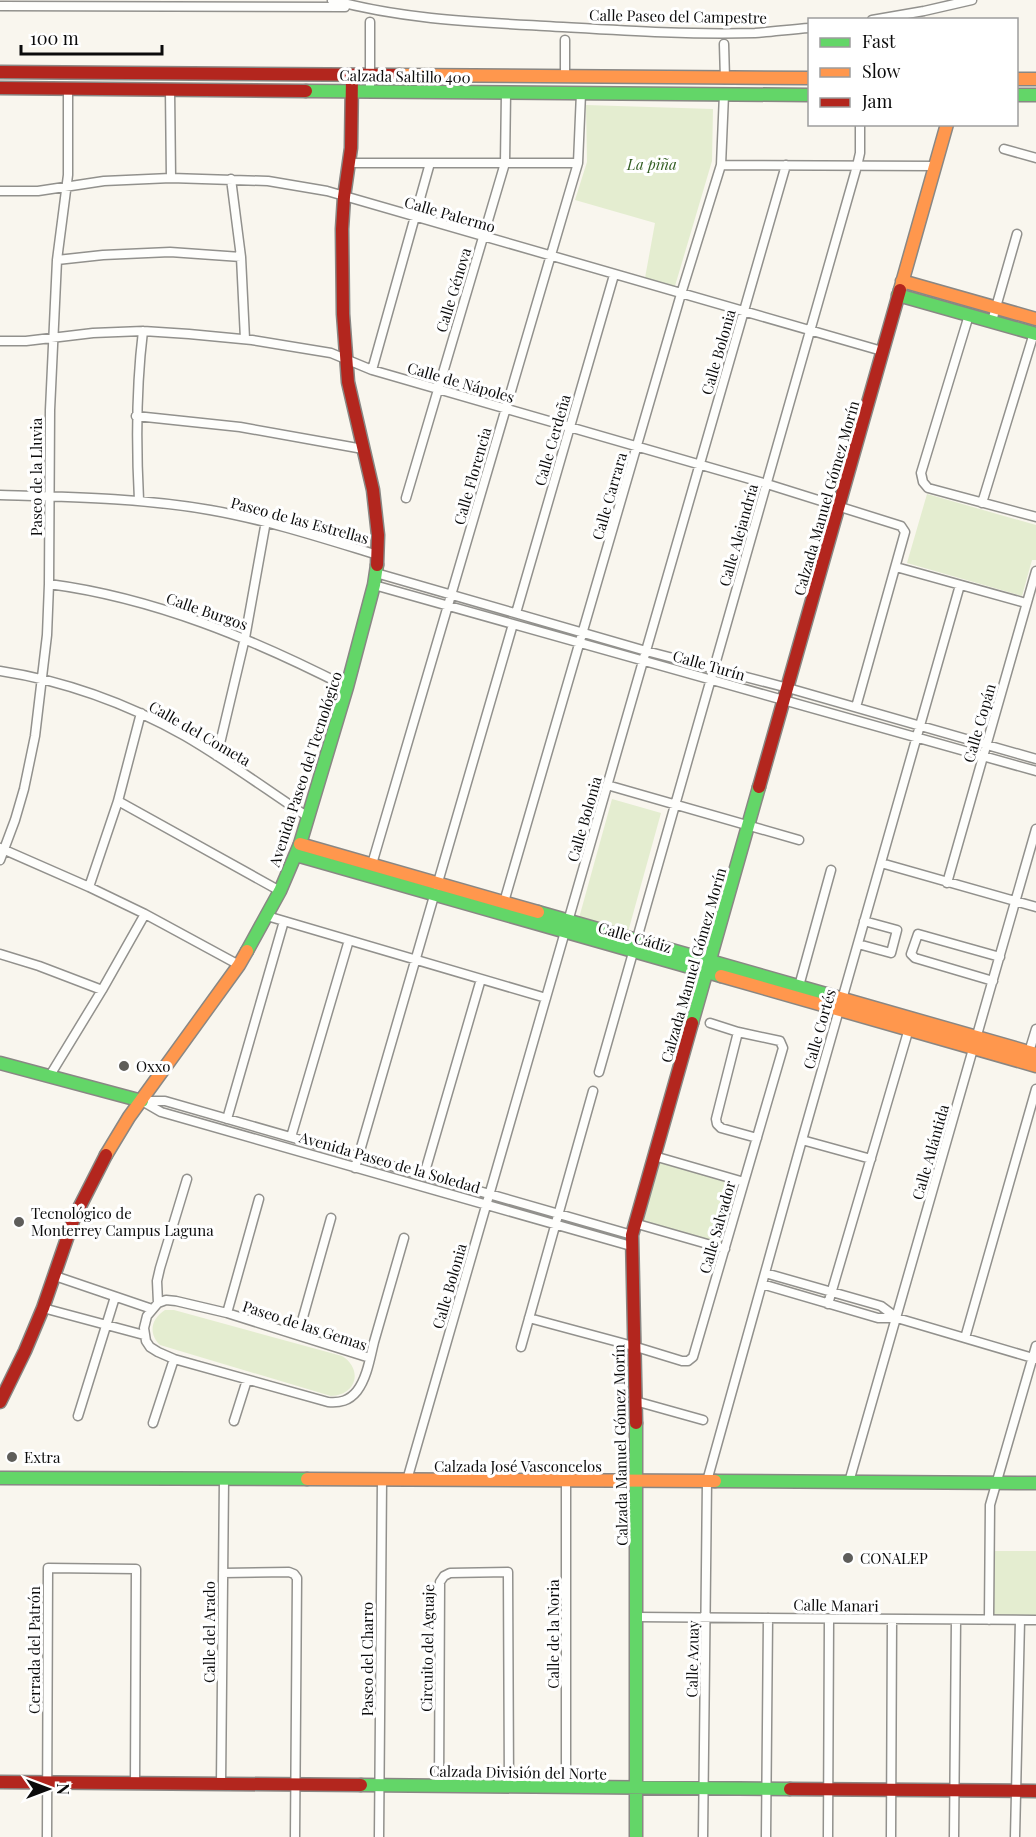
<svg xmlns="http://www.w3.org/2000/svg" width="1036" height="1837" font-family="'Playfair Display',serif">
<rect width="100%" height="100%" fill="#f9f6ee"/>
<!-- green -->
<path fill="#e4edd0" d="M586,105l127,4 -1,52 -37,125 -30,-8 10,-55 -80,-23 12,-38z
M927,494l109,31v35h-4l-10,36 -115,-33z
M612,799l49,14 -33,119 -49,-14z
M655,1159l86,25 -18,63 -85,-25z
M165,1310h9l168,46c21,13 15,39 -11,40l-171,-51c-12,-12 -9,-26 5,-35z
M991,1551h45v66l-44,-1z"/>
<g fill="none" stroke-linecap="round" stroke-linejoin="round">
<defs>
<path id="street" d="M332,0c69,19 141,22 213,26 70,4 140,9 210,7 18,-1 36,-4 55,-5
M0,6l345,1
M872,20l52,-9 48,-11
M565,40v37
M724,44l1,35
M170,90l1,88
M370,91v-69
M1004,149l32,9
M349,163h229
M721,165l214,1
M231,179l10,78 4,82
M0,191h38l66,-10 67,-3 97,3 59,10 555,160
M57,260l46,-5 67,-3 71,5
M969,315l-48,158 2,9 5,6 108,29
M992,321l25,-87
M0,341h26l67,-8 50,-2 46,3 63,6 79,13 41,17 395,114 134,42 4,6 -49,175
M372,370l58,-207
M136,416l104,11 123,22
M0,495c70,2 141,3 210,15 57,10 112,28 168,45
M406,498l99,-335 1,-70
M139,500c-3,-57 -3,-112 4,-169
M982,503l52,-170
M896,567l130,36
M376,573l270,78 142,37 248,71
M49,584c106,14 204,55 298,103
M374,585l662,186
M516,613l98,-338
M0,671c65,10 128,33 185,65 43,25 82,54 123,81
M217,756l28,-118 21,-117
M607,785l192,55
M118,801l162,90
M0,848l89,39 56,27 94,51
M0,860l15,-40 9,-31 11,-53 12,-101 2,-51 1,-174 7,-150 11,-85v-86
M881,863l155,44
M372,864l206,-701 3,-70
M947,883l89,-312
M89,887l29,-86 23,-88
M504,902l177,-608 40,-129 3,-71
M267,916l279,82
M858,944l33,9 6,-23 -33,-9
M0,954l39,12 63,24
M993,981l-78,-23 -4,-4 7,-20 82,23
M799,986l32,-116
M738,1032l-22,87 1,5 4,4 36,10
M1029,1052l7,-23
M599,1072l258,-906 3,-13v-29
M49,1077l53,-87 43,-76
M142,1101l19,11 470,134
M142,1101h23l467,134
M227,1119l57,-198
M291,1137l58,-197
M802,1140l69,19
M654,1156l90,26
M355,1168l158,-544
M424,1175l57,-196
M634,1223l91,26
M765,1273l116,33 16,12
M55,1276l97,33
M762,1284l116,34h19l139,41
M158,1303l-1,-22 3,-13 27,-89
M828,1304l82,-279
M43,1308l101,27
M227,1313l32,-114
M529,1318l104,28 49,15h6l5,-4 90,-309 -3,-7 -42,-9 -28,-9
M298,1335l33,-117
M965,1338l71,-249
M521,1347l72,-256
M370,1358l-143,-45 -51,-12 -10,-1 -8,3 -11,13 -3,12 2,13 4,6 8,5 16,7 154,43c12,1 21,-1 29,-11 10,-13 13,-33 17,-49 10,-34 20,-69 30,-104
M635,1401l68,19
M78,1416l37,-119
M234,1421l13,-41
M153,1423l21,-64
M407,1480l379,-1315
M849,1482l187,-653
M223,1573l66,-1 5,2 3,4 -2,259
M636,1617l400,3
M989,1620l1,-115 46,-159
M221,1784l3,-305
M439,1786l1,-204 4,-6 6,-3 58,-1 1,215
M566,1787v-305
M47,1837l1,-269 88,1 -1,215
M379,1837l3,-357
M703,1837l4,-356 95,-341 158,-555
M766,1837l2,-219
M828,1837l1,-218
M891,1837l1,-218
M954,1837l2,-217
M1015,1837l5,-217"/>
<path id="fast" d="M306,91l504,4
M1016,95h20
M898,295l138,39
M296,855l425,121
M538,912l295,84
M247,951l33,-60 20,-47 47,-157 27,-102 3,-20
M692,1023l67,-236
M0,1063l142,38
M636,1423v414
M0,1478l307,1
M715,1481l321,2
M361,1785l429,4"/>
<path id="slow" d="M399,75l411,3
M1016,79h20
M902,281l134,38
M900,290l47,-166
M300,844l238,68
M721,976l315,90
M833,996l203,58
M106,1155l23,-38 110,-152 8,-14
M307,1479l408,2"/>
<path id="jam" d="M0,72l399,3
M352,75l-1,73 -7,49 -2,32 1,85 5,68 25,108 5,45 -1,30
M0,88l306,3
M759,787l141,-497
M0,1402l25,-51 18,-43 31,-90 32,-63
M636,1423l-4,-188 60,-212
M0,1782l361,3
M790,1789l246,2"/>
</defs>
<!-- street casing -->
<use href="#street" stroke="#92918d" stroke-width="11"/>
<!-- fast casing -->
<use href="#fast" stroke="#898784" stroke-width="15"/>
<!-- slow casing -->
<use href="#slow" stroke="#898784" stroke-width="15"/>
<!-- jam casing -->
<use href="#jam" stroke="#898784" stroke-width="15"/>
<!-- street -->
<use href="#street" stroke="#fefefc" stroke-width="8"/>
<!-- fast -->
<use href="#fast" stroke="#63d668" stroke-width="12"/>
<!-- slow -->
<use href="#slow" stroke="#ff974d" stroke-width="12"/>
<!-- jam -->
<use href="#jam" stroke="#b3261e" stroke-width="12"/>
</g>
<!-- markers -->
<g fill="#5e5d5a" stroke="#fff" stroke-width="2">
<circle cx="124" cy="1066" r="6"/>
<circle cx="19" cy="1222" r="6"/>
<circle cx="12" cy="1457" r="6"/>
<circle cx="848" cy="1558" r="6"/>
</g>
<g text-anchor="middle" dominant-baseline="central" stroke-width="6" stroke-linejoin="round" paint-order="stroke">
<!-- street labels -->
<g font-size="15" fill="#0b0b0b" stroke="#fff">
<text transform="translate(678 16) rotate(1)">Calle Paseo del Campestre</text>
<text transform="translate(405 76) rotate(1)">Calzada Saltillo 400</text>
<text transform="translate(450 214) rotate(16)">Calle Palermo</text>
<text transform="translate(453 290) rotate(-73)">Calle Génova</text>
<text transform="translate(718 352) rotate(-74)">Calle Bolonia</text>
<text transform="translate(461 382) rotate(16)">Calle de Nápoles</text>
<text transform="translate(552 440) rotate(-74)">Calle Cerdeña</text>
<text transform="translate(472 476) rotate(-74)">Calle Florencia</text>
<text transform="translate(36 477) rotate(-90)">Paseo de la Lluvia</text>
<text transform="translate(609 496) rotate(-74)">Calle Carrara</text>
<text transform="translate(826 498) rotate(-74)">Calzada Manuel Gómez Morín</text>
<text transform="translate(300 520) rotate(15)">Paseo de las Estrellas</text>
<text transform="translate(738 535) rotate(-74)">Calle Alejandría</text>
<text transform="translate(207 611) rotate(19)">Calle Burgos</text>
<text transform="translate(709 665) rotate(16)">Calle Turín</text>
<text transform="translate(979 723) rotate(-74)">Calle Copán</text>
<text transform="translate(200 733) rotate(30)">Calle del Cometa</text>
<text transform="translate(305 769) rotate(-72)">Avenida Paseo del Tecnológico</text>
<text transform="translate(584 819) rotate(-74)">Calle Bolonia</text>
<text transform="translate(635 937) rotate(16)">Calle Cádiz</text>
<text transform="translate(693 965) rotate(-74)">Calzada Manuel Gómez Morín</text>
<text transform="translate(819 1029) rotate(-74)">Calle Cortés</text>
<text transform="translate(930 1152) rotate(-74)">Calle Atlántida</text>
<text transform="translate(390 1162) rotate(16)">Avenida Paseo de la Soledad</text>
<text transform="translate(717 1227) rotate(-74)">Calle Salvador</text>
<text transform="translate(449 1286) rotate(-74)">Calle Bolonia</text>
<text transform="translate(305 1325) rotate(18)">Paseo de las Gemas</text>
<text transform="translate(620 1445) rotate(-91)">Calzada Manuel Gómez Morín</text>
<text x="518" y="1466">Calzada José Vasconcelos</text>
<text transform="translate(836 1605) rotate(1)">Calle Manari</text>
<text transform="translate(209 1632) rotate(-90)">Calle del Arado</text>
<text transform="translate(553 1634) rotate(-90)">Calle de la Noria</text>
<text transform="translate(427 1648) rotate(-89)">Circuito del Aguaje</text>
<text transform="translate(34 1650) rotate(-90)">Cerrada del Patrón</text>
<text transform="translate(367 1659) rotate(-90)">Paseo del Charro</text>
<text transform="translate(692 1659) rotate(-89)">Calle Azuay</text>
<text transform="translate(518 1772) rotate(1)">Calzada División del Norte</text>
</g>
<!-- park labels -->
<g font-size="15" font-style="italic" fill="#315d21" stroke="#fff">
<text x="652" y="164">La piña</text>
</g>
<!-- poi labels -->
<g font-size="15" fill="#0b0b0b" stroke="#fff" text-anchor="start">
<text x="136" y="1066">Oxxo</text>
<text x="31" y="1213">Tecnológico de<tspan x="31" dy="17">Monterrey Campus Laguna</tspan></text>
<text x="24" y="1457">Extra</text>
<text x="860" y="1558">CONALEP</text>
</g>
</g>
<!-- legend -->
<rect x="808" y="18" width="210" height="108" fill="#ffffff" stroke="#9d9d9d" stroke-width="1.5"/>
<rect x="820" y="38" width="30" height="9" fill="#63d668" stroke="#9d9d9d" stroke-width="1.5"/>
<text x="862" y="48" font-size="18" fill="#0b0b0b">Fast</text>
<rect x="820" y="68" width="30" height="9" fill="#ff974d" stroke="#9d9d9d" stroke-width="1.5"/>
<text x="862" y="78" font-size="18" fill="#0b0b0b">Slow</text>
<rect x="820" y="98" width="30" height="9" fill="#b3261e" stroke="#9d9d9d" stroke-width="1.5"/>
<text x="862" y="108" font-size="18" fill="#0b0b0b">Jam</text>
<!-- north arrow -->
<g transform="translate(48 1789) rotate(90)" stroke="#ffffff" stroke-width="4.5" paint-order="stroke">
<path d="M0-4.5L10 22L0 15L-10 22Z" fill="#0b0b0b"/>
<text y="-9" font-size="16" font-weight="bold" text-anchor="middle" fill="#0b0b0b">N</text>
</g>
<!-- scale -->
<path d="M21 45v9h141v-9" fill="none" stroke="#0b0b0b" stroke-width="3"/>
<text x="30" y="45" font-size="18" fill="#0b0b0b" stroke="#ffffff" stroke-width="4.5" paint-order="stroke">100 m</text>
</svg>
